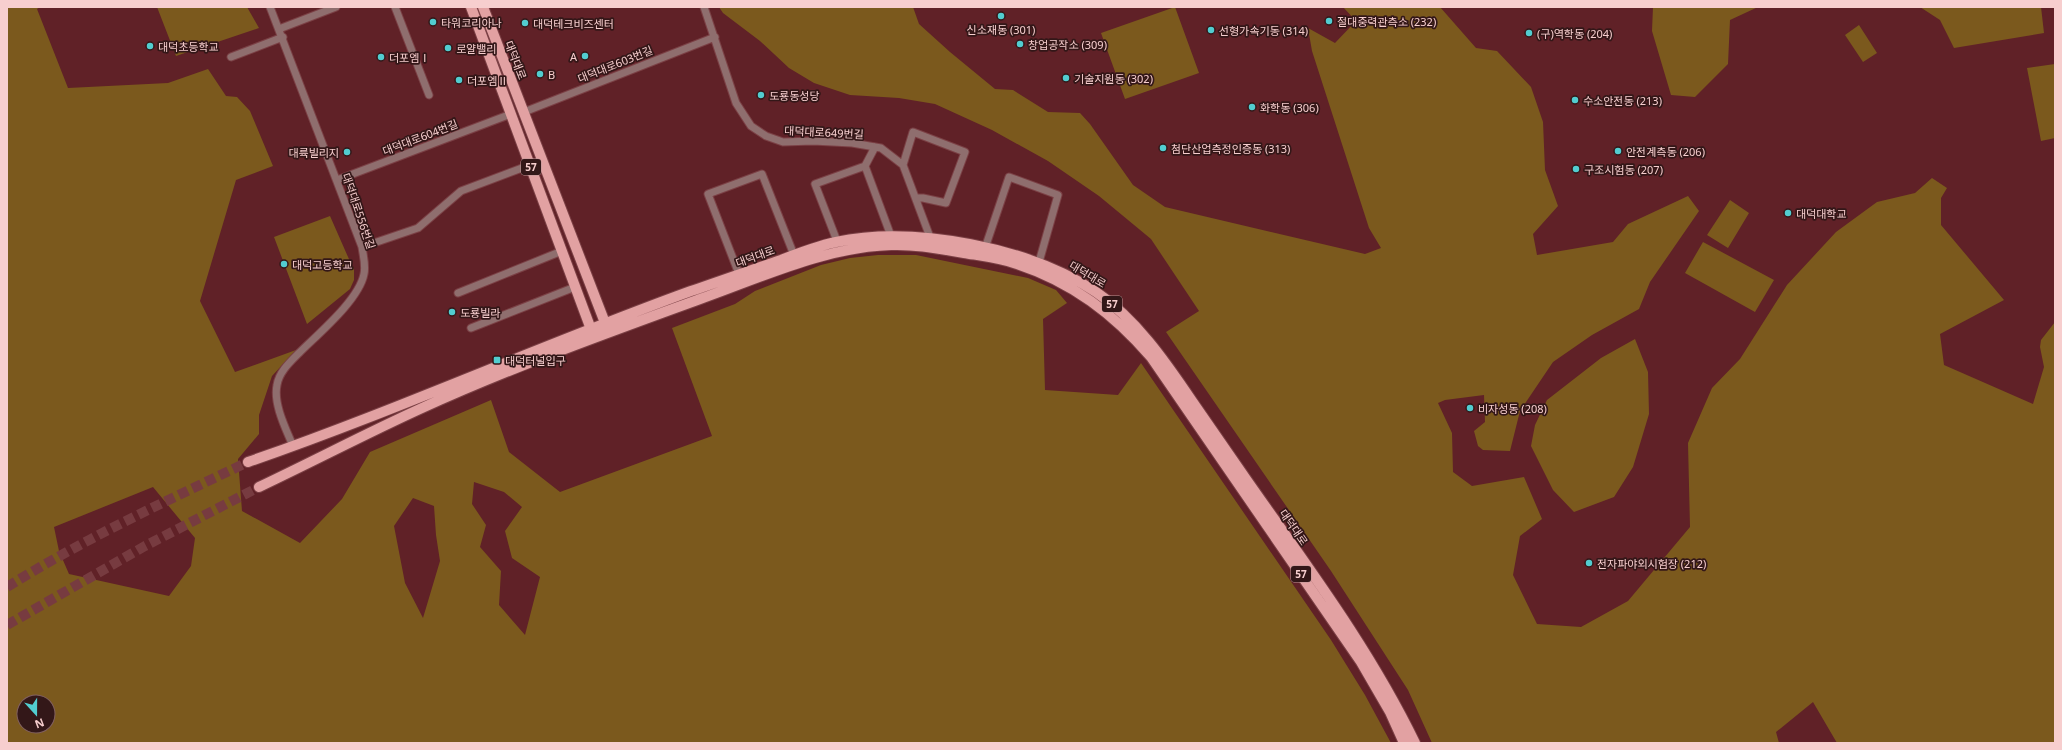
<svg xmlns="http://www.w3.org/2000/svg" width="2062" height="750" font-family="'Noto Sans','Noto Sans KR',sans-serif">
<rect width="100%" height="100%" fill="#602127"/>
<!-- green -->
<path fill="#7b591d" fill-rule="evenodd" d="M7,7h33l-3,2 31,79 100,-5 40,-14 18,27 11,1 13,14 23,55 -37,14 -36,121 35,71 61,-22 -24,26 -13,39v19l-21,25 4,52 58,32 42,-44 28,-47 121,-52 18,52 51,40 152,-56 -40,-108 63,-24 20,-13 66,-26 29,-7 28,-3h38l112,23 28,12 11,13 -24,16 2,71 73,5 23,-32 190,277 34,55 26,48h-1384zM474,482l30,10 18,15 -17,24 7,27 28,19 -15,58 -26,-30 2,-34 -21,-24 6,-22 -14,-21zM153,487l42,51 -4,28 -22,30 -100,-22 -10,-23 -5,-24zM413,498l21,8 2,29 4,26 -17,57 -18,-35 -11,-57zM24,702h24v24h-24z
M157,7h90l12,21 -83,28z
M719,7h194l6,17 31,28 45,37 18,1 35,22 32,1 10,11 43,61 32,22 200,47 16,-6 -12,-20 -57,-177 -4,-23 27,15 21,-22 -13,-14h97l36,41 21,3 34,36 12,35 2,48 13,36 -25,28 4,21 76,-13 15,-18 60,-28 11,15 -49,71 -11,27 -47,26 -39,27 -33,49 -10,40 -27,-1 -5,-4 -4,-15 11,-9 -1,-27 -39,5 -7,3 14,30 1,39 19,14 52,-9 18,42 -22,17 -7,39 24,49 44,3 47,-26 62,-74 -2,-84 24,-55 28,-29 47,-74 49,-53 41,-30 38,-9 17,-15 15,10 -6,10v27l63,75 -64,34 4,31 89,39 11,-37 -4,-20 1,-7 14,-18v421h-218l-24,-41 -37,30 3,11h-347l-24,-53 -77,-119 -165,-239 33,-21 -48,-72 -52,-43 -51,-35 -56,-31 -57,-26 -36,-6 -49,-3 -36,-12 -25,-15 -29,-27 -37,-28z
M1175,7l24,66 -74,26 -24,-66z
M1653,7h105l-28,13 -2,44 -33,33 -24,-2 -19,-64z
M1920,7h121l3,26 -90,15 -14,-28z
M1859,25l18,28 -14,9 -18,-27z
M2055,64v74l-14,3 -14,-73z
M1730,200l19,13 -21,35 -21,-13z
M330,216l22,50 2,2v12l-4,9 -43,35 -33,-87z
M1703,242l71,38 -19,32 -70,-39z
M1635,339l13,33 1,42 -16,53 -19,30 -40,15 -21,-22 -22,-44 4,-21 12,-25 54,-42z"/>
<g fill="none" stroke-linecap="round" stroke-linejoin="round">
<!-- primary-tunnel -->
<path stroke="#773b40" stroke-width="10" stroke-dasharray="10 5" stroke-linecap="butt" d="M7,587c77,-48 159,-86 241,-125
M7,625l138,-79 114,-59"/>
<defs>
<path id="minor" d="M270,7l92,240c1,8 4,18 2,27 -5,26 -46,60 -65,79 -9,9 -20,19 -22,32 -4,19 9,44 16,61
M395,7l34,88
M704,7l32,96 15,23 15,10 17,6 30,-1 39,2 29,5 22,17 27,72
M279,29l57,-22
M231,57l52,-20
M524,112l191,-75
M903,165l10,-33 52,20 -19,51 -23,-5h-6
M865,166l10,-19
M337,180l174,-66
M837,241l-22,-57 50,-18 26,70
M362,247l56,-19 43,-37 69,-26
M985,248l24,-71 49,18 -19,67
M739,274l-31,-80 54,-20 32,81
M458,293l104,-42
M471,328l104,-41"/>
<path id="primary" d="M471,7l121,325
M483,7l124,321
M248,462c150,-52 294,-117 443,-171 30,-10 60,-21 90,-31 18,-7 37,-14 55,-18 78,-17 194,6 260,50 40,27 69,69 96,109 18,26 36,52 54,78 60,86 123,169 169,264
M259,487c55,-26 108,-54 163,-79 90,-41 185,-75 278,-109 62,-22 125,-52 191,-54 25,-1 49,4 73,8 18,3 36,5 53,11 55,18 97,50 134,93l210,305 29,50 14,31"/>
</defs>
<!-- minor casing -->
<use href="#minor" stroke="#7b4045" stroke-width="9"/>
<!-- primary casing -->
<use href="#primary" stroke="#7b4045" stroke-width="12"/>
<!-- minor -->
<use href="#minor" stroke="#8f6e6e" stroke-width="7"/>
<!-- primary -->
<use href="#primary" stroke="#e2a1a2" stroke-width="10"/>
</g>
<!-- markers -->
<g fill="#52cdd0" stroke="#331718" stroke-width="1.5">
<circle cx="1001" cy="16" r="4"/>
<circle cx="1329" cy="21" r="4"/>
<circle cx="433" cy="22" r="4"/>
<circle cx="525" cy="23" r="4"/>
<circle cx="1211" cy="30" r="4"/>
<circle cx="1529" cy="33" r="4"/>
<circle cx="1020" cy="44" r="4"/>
<circle cx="150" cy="46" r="4"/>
<circle cx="448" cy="48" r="4"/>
<circle cx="585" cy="56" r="4"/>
<circle cx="381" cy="57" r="4"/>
<circle cx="540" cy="74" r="4"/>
<circle cx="1066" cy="78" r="4"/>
<circle cx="459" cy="80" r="4"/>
<circle cx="761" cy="95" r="4"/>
<circle cx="1575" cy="100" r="4"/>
<circle cx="1252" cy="107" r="4"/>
<circle cx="1163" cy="148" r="4"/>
<circle cx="1618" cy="151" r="4"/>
<circle cx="347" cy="152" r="4"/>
<circle cx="1576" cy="169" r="4"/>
<circle cx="1788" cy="213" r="4"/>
<circle cx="284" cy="264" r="4"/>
<circle cx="452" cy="312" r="4"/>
<rect x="493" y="356" width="8" height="8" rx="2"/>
<circle cx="1470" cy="408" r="4"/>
<circle cx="1589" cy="563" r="4"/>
</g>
<g text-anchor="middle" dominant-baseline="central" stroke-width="3.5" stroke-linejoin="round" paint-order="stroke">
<!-- shield labels -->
<g fill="#331718" stroke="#bc9797" stroke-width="1">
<rect x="521" y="159" width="20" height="16" rx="3"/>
<rect x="1102" y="296" width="20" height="16" rx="3"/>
<rect x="1291" y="566" width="20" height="16" rx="3"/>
</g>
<g font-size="10" font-weight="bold" fill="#f7cece">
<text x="531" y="167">57</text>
<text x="1112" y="304">57</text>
<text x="1301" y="574">57</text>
</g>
<!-- poi labels -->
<g font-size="11" fill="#f7cece" stroke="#331718" text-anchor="start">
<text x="1337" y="21">절대중력관측소 (232)</text>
<text x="441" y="22">타워코리아나</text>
<text x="533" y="23">대덕테크비즈센터</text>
<text x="1001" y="29" text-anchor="middle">신소재동 (301)</text>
<text x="1219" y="30">선형가속기동 (314)</text>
<text x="1537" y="33">(구)역학동 (204)</text>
<text x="1028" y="44">창업공작소 (309)</text>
<text x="158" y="46">대덕초등학교</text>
<text x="456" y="48">로얄밸리</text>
<text x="577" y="56" text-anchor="end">A</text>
<text x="389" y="57">더포엠Ⅰ</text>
<text x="548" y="74">B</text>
<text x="1074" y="78">기술지원동 (302)</text>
<text x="467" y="80">더포엠Ⅱ</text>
<text x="769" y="95">도룡동성당</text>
<text x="1583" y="100">수소안전동 (213)</text>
<text x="1260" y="107">화학동 (306)</text>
<text x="1171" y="148">첨단산업측정인증동 (313)</text>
<text x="1626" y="151">안전계측동 (206)</text>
<text x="339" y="152" text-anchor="end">대륙빌리지</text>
<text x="1584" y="169">구조시험동 (207)</text>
<text x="1796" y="213">대덕대학교</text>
<text x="292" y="264">대덕고등학교</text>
<text x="460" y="312">도룡빌라</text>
<text x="505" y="360">대덕터널입구</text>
<text x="1478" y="408">비자성동 (208)</text>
<text x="1597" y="563">전자파야외시험장 (212)</text>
</g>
<!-- street labels -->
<g font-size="11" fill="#f7cece" stroke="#331718">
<text transform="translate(516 60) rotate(69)">대덕대로</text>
<text transform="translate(615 64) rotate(-22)">대덕대로603번길</text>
<text transform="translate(824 132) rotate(3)">대덕대로649번길</text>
<text transform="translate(420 137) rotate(-21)">대덕대로604번길</text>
<text transform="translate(359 211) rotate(71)">대덕대로556번길</text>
<text transform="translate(755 256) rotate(-20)">대덕대로</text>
<text transform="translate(1088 274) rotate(31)">대덕대로</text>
<text transform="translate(1294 527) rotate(55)">대덕대로</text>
</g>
</g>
<!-- border -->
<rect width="2062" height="750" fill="none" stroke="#f7cece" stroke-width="16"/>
<!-- north arrow -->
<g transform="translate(36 714) rotate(159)"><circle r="19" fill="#331718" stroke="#816061"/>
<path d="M0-3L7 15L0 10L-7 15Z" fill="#52cdd0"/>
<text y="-6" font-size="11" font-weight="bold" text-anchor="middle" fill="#f7cece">N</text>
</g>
</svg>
